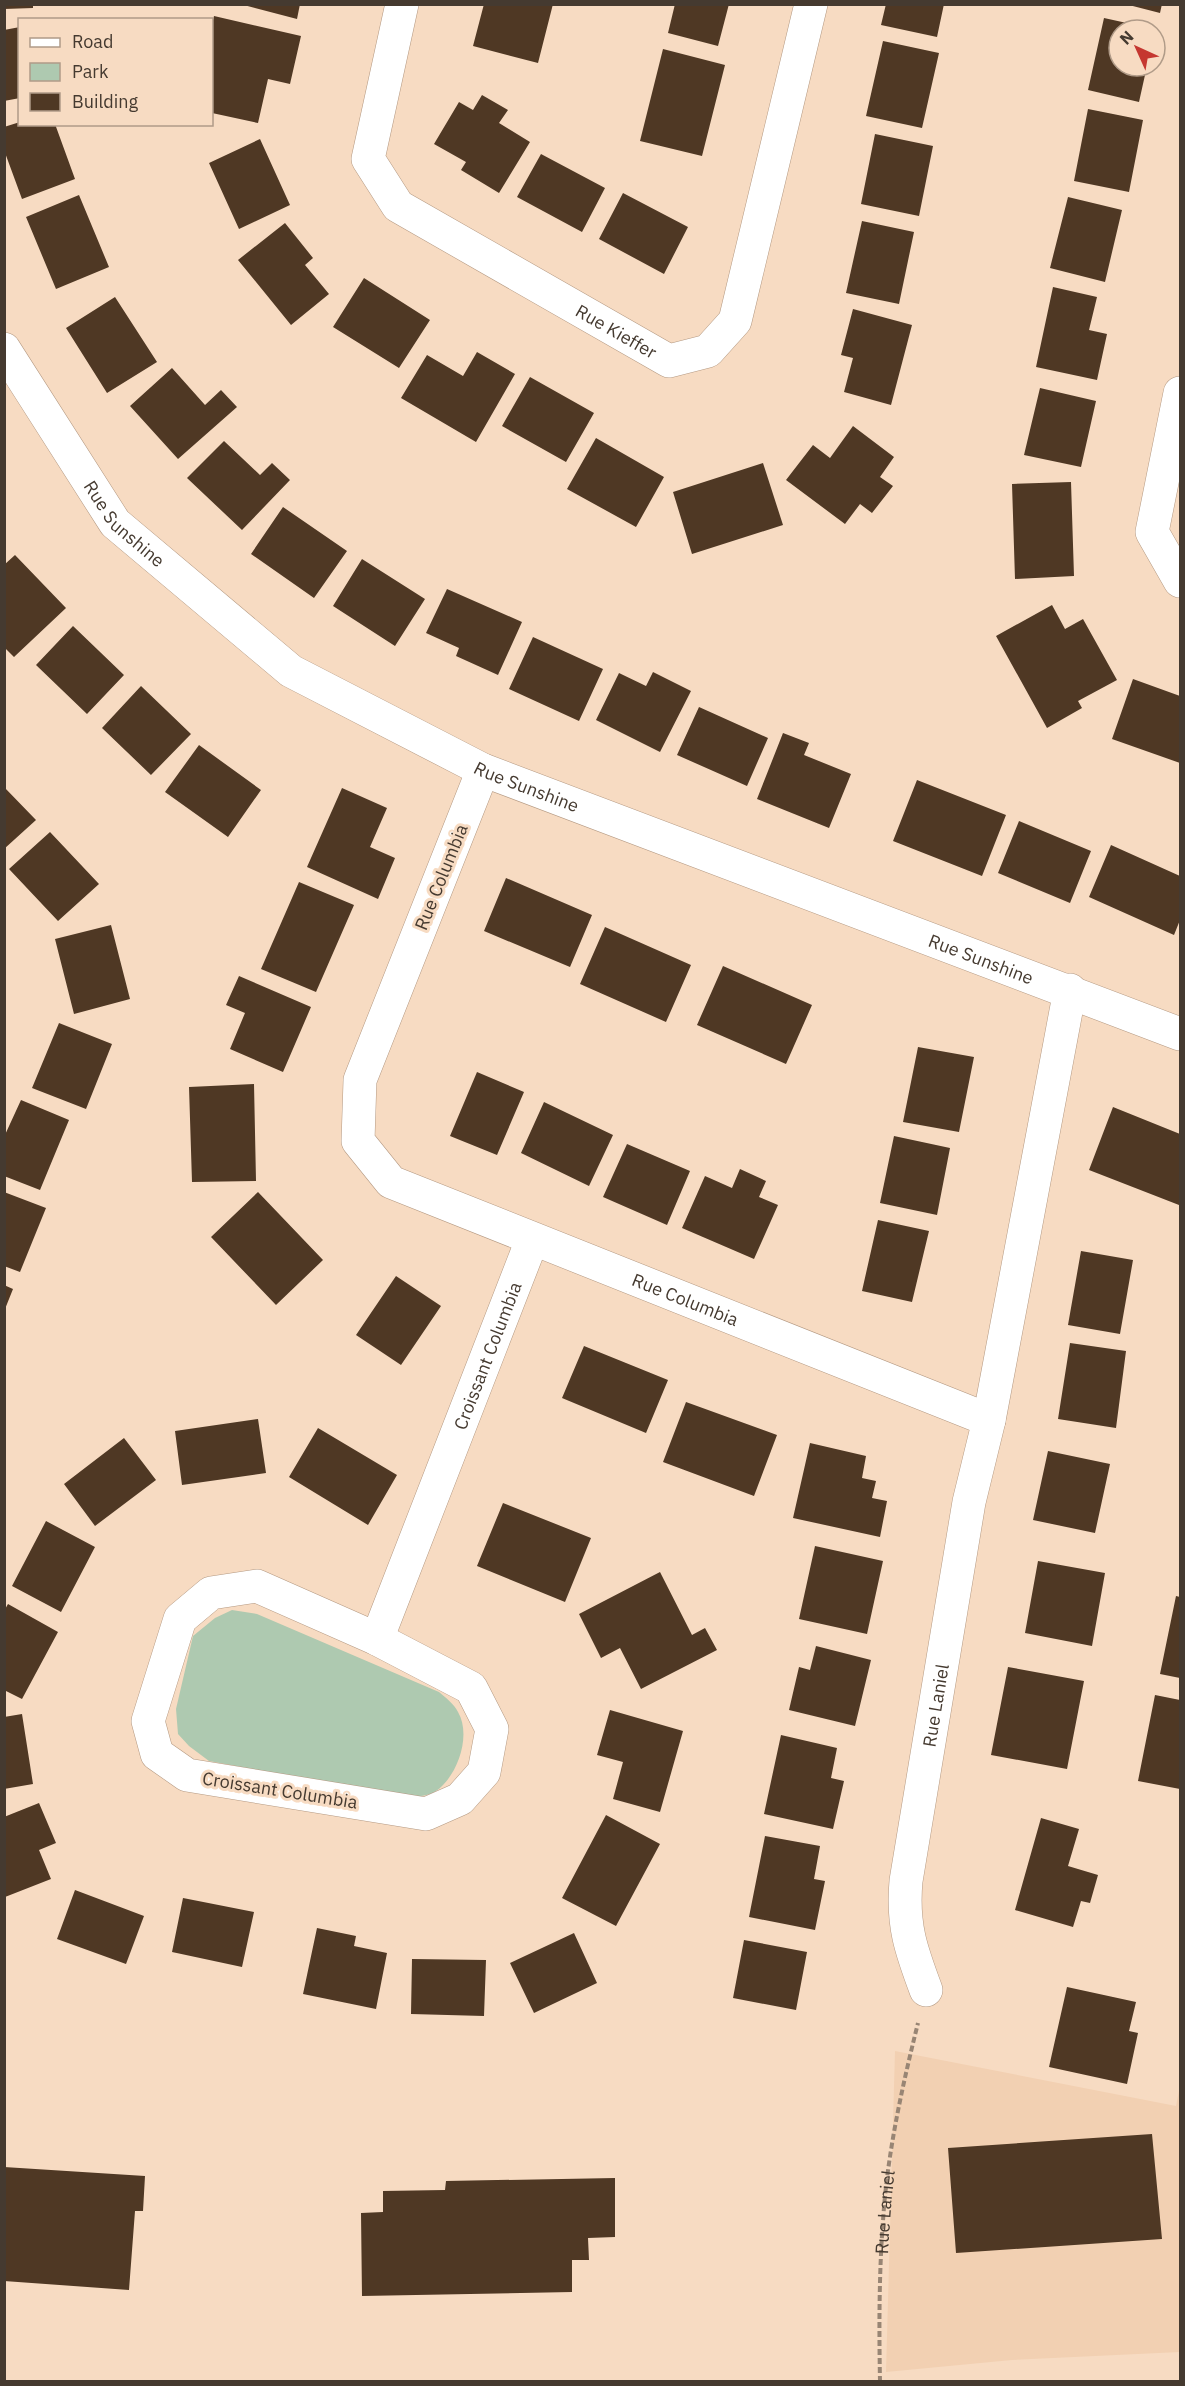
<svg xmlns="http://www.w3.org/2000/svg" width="1185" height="2386" font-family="'IBM Plex Sans',sans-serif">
<rect width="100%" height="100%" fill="#f7dbc2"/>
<!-- built -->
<path fill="#f2d0b2" d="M895,2051l281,55 4,-20v266l-168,8 -126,12z"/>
<!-- green -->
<path fill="#aec9b0" d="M232,1610l25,4 182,78c7,6 15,12 19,20 14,24 -1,65 -22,79 -7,5 -19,5 -27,7l-200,-37 -20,-15 -11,-12 -2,-25 17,-73 22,-18z"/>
<!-- building -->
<path fill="#4f3824" d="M4,4h29v4l-29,1z
M240,4h60l-3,15z
M484,4h69l-15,59 -65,-17z
M675,4h54l-11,42 -50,-13z
M886,4h58l-7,33 -56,-12z
M1125,4h37l-2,9z
M214,16l87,20 -11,48 -22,-5 -10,44 -46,-10v-88z
M1104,18l50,11 -35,1v36h28l-8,36 -51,-12z
M20,27v71l-16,3v-71z
M883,41l56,12 -17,75 -56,-12z
M663,49l62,16 -23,91 -62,-15z
M482,95l26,15 -9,13 31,19 -31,51 -38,-23 5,-8 -32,-18 25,-42 14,8z
M1088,109l55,11 -14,72 -55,-11z
M20,122v2h35l20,55 -53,20 -18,-49v-23z
M875,134l58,12 -14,70 -58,-12z
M260,139l30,66 -51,24 -30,-66z
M541,154l64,34 -23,44 -65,-35z
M623,193l65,34 -24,47 -65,-35z
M79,195l30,72 -53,22 -30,-72z
M1068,197l54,13 -17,72 -55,-14z
M862,221l52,11 -15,72 -53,-11z
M285,223l28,35 -8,7 24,29 -38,31 -53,-65z
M364,278l66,42 -31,48 -66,-41z
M1053,287l44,10 -8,33 18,4 -10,46 -61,-13z
M115,297l42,65 -50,31 -41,-65z
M853,309l59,16 -21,80 -47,-13 9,-34 -12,-3z
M477,352l38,22 -39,68 -75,-44 26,-43 36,21z
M172,368l33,37 16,-15 16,17 -59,52 -48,-53z
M530,377l64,36 -28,49 -64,-36z
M1040,388l56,13 -15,66 -57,-12z
M853,426l41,31 -14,20 13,9 -21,27 -12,-9 -15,20 -59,-44 27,-35 17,13z
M596,438l68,39 -28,50 -69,-38z
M224,441l36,34 12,-12 18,17 -48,50 -55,-52z
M763,463l20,62 -91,29 -19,-62z
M1071,482l3,94 -59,3 -3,-95z
M283,507l64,44 -33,47 -63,-44z
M15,555l51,53 -52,49 -10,-10v-82z
M362,559l63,40 -30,47 -62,-40z
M447,589l75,33 -24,53 -42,-19 3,-8 -33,-15z
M1052,605l13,24 18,-10 34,61 -39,21 4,7 -35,20 -51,-92z
M73,626l51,49 -37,39 -51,-49z
M533,637l70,32 -24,52 -70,-32z
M653,672l38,19 -31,61 -64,-32 23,-47 27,13z
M1133,679l47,17v67l-68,-24z
M141,686l50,48 -40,41 -49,-47z
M699,707l69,31 -21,48 -70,-31z
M783,733l26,10 -5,12 47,19 -22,54 -72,-29z
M199,745l62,45 -33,47 -63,-45z
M917,780l89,35 -24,61 -89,-35z
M4,787l32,33 -32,29z
M342,788l45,20 -17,39 25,11 -17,41 -71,-32z
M1019,821l72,30 -21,52 -72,-30z
M50,832l49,52 -41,37 -49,-52z
M1111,845l69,31v44l-6,15 -85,-38z
M506,878l86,37 -22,52 -86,-36z
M299,882l55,23 -38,87 -55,-23z
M111,925l19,74 -56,15 -19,-75z
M605,927l86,38 -25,57 -86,-38z
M723,966l89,39 -26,59 -89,-39z
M239,976l72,31 -28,65 -53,-23 15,-36 -19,-8z
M59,1023l53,21 -26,65 -54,-21z
M918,1047l56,10 -15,75 -56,-10z
M477,1072l47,20 -27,63 -47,-19z
M254,1084l2,97 -64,1 -3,-95z
M21,1100l48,20 -29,70 -36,-14v-39z
M544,1102l69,33 -24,51 -68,-33z
M1113,1107l67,27 -1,71 -90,-35z
M894,1136l56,12 -13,67 -57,-12z
M627,1144l63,27 -23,54 -64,-28z
M740,1169l26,12 -7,16 19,8 -24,54 -72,-31 23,-52 27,12z
M4,1192l42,16 -26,64 -16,-6z
M258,1192l65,68 -47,45 -65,-68z
M878,1220l51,11 -17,71 -50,-11z
M1081,1251l52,9 -13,74 -52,-9z
M396,1276l45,30 -40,59 -45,-30z
M4,1285l9,4 -8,20h-1z
M1070,1343l56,8 -10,77 -58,-9z
M584,1346l84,34 -22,53 -84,-35z
M686,1402l91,33 -23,61 -91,-34z
M258,1419l8,54 -84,12 -7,-54z
M318,1428l79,47 -29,50 -79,-48z
M124,1438l32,42 -61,46 -31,-42z
M810,1443l56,13 -4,22 14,3 -4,17 15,3 -7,36 -87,-19z
M1048,1451l62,13 -15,69 -62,-13z
M503,1503l88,35 -26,64 -88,-36z
M46,1521l49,26 -34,65 -49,-26z
M815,1546l68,15 -16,73 -68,-15z
M1038,1561l67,12 -13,73 -67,-13z
M660,1572l32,63 13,-7 12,22 -76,39 -21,-41 -19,10 -22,-44z
M1176,1596l4,1v81l-20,-4z
M8,1604l50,28 -36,67 -18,-9v-79z
M816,1646l55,14 -16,66 -66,-16 10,-43 11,3z
M1008,1667l76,14 -17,88 -76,-14z
M1155,1695l25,5v89l-42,-8z
M610,1710l73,21 -23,81 -47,-13 10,-37 -26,-7z
M22,1714l11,70 -29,5v-72z
M781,1735l56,13 -6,30 13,3 -11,48 -69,-15z
M39,1803l17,40 -17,7 12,29 -46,18 -1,-80z
M606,1815l54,29 -44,82 -54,-28z
M1041,1818l38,11 -11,37 30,9 -8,28 -9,-2 -8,26 -58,-17z
M765,1836l55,10 -6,33 11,2 -10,49 -66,-13z
M75,1890l69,26 -18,48 -69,-25z
M183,1898l71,14 -12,55 -70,-15z
M317,1928l39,8 -2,10 33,7 -11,56 -73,-15z
M574,1933l23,50 -63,30 -24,-50z
M744,1940l63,12 -11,58 -63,-12z
M412,1959l74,1 -2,56 -73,-2z
M1067,1987l69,15 -7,29 9,2 -11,51 -78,-17z
M1152,2134l10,105 -206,14 -8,-105z
M4,2167l141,9 -2,35h-8l-6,79 -125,-9z
M615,2178v59l-27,1 1,22h-17v32l-210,4 -1,-83 22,-1v-21l62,-1 1,-9z"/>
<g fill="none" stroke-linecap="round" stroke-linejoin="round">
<defs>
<g id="street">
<path id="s2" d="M402,4l-34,155 30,47 271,155 39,-10 27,-30 76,-317"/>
<path id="s3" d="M4,349l111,174 176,148 192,99 697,264"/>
<path d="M1180,393l-28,139 28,49"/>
<path id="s4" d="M483,770l-123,310 -2,61 33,41 598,238"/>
<path d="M257,1586l120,53 94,49 21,41 -8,43 -24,27 -34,15 -239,-39 -30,-21 -9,-33 32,-102 31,-26z"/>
<path id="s5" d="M377,1639l155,-399"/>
<path id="s6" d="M926,1990c-15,-40 -24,-65 -20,-109l63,-379 20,-82 81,-430"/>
</g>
</defs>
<!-- street casing -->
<use href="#street" stroke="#b49982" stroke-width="34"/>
<!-- path -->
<path stroke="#988574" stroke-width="4" stroke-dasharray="6 3" stroke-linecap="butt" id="s1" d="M880,2382c-1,-54 -1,-108 3,-161 4,-66 19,-134 35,-198"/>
<!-- street -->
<use href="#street" stroke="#fff" stroke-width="33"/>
</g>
<g text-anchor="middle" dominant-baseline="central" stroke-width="6" stroke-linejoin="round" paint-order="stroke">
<!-- street labels -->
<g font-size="18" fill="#453a30" stroke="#f7dbc2">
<text stroke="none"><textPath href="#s2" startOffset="466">Rue Kieffer</textPath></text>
<text stroke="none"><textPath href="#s3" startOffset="213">Rue Sunshine</textPath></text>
<text stroke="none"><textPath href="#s3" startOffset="699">Rue Sunshine</textPath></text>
<text transform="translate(441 877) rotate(-68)">Rue Columbia</text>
<text stroke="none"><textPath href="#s3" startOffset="1185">Rue Sunshine</textPath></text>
<text stroke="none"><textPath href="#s4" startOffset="764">Rue Columbia</textPath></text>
<text stroke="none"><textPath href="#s5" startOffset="304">Croissant Columbia</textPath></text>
<text stroke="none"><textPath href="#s6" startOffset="290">Rue Laniel</textPath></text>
<text transform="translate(280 1790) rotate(9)">Croissant Columbia</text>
<text stroke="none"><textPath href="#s1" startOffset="170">Rue Laniel</textPath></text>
</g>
</g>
<!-- border -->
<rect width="1185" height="2386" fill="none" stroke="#453a30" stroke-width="12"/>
<!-- legend -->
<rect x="18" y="18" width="195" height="108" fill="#f7dbc2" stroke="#b09b88" stroke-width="1.5"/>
<rect x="30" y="38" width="30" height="9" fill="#ffffff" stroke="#b09b88" stroke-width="1.5"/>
<text x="72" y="48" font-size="18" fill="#453a30">Road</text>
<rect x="30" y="63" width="30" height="18" fill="#aec9b0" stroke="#b09b88" stroke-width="1.5"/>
<text x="72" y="78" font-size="18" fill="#453a30">Park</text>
<rect x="30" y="93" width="30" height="18" fill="#4f3824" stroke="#b09b88" stroke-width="1.5"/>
<text x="72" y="108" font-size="18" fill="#453a30">Building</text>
<!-- north arrow -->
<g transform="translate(1137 48) rotate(315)"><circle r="28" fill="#f7dbc2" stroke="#b09b88" stroke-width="1.5"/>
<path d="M0-4.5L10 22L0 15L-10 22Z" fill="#c53730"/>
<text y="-9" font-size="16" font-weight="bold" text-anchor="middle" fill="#453a30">N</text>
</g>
</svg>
